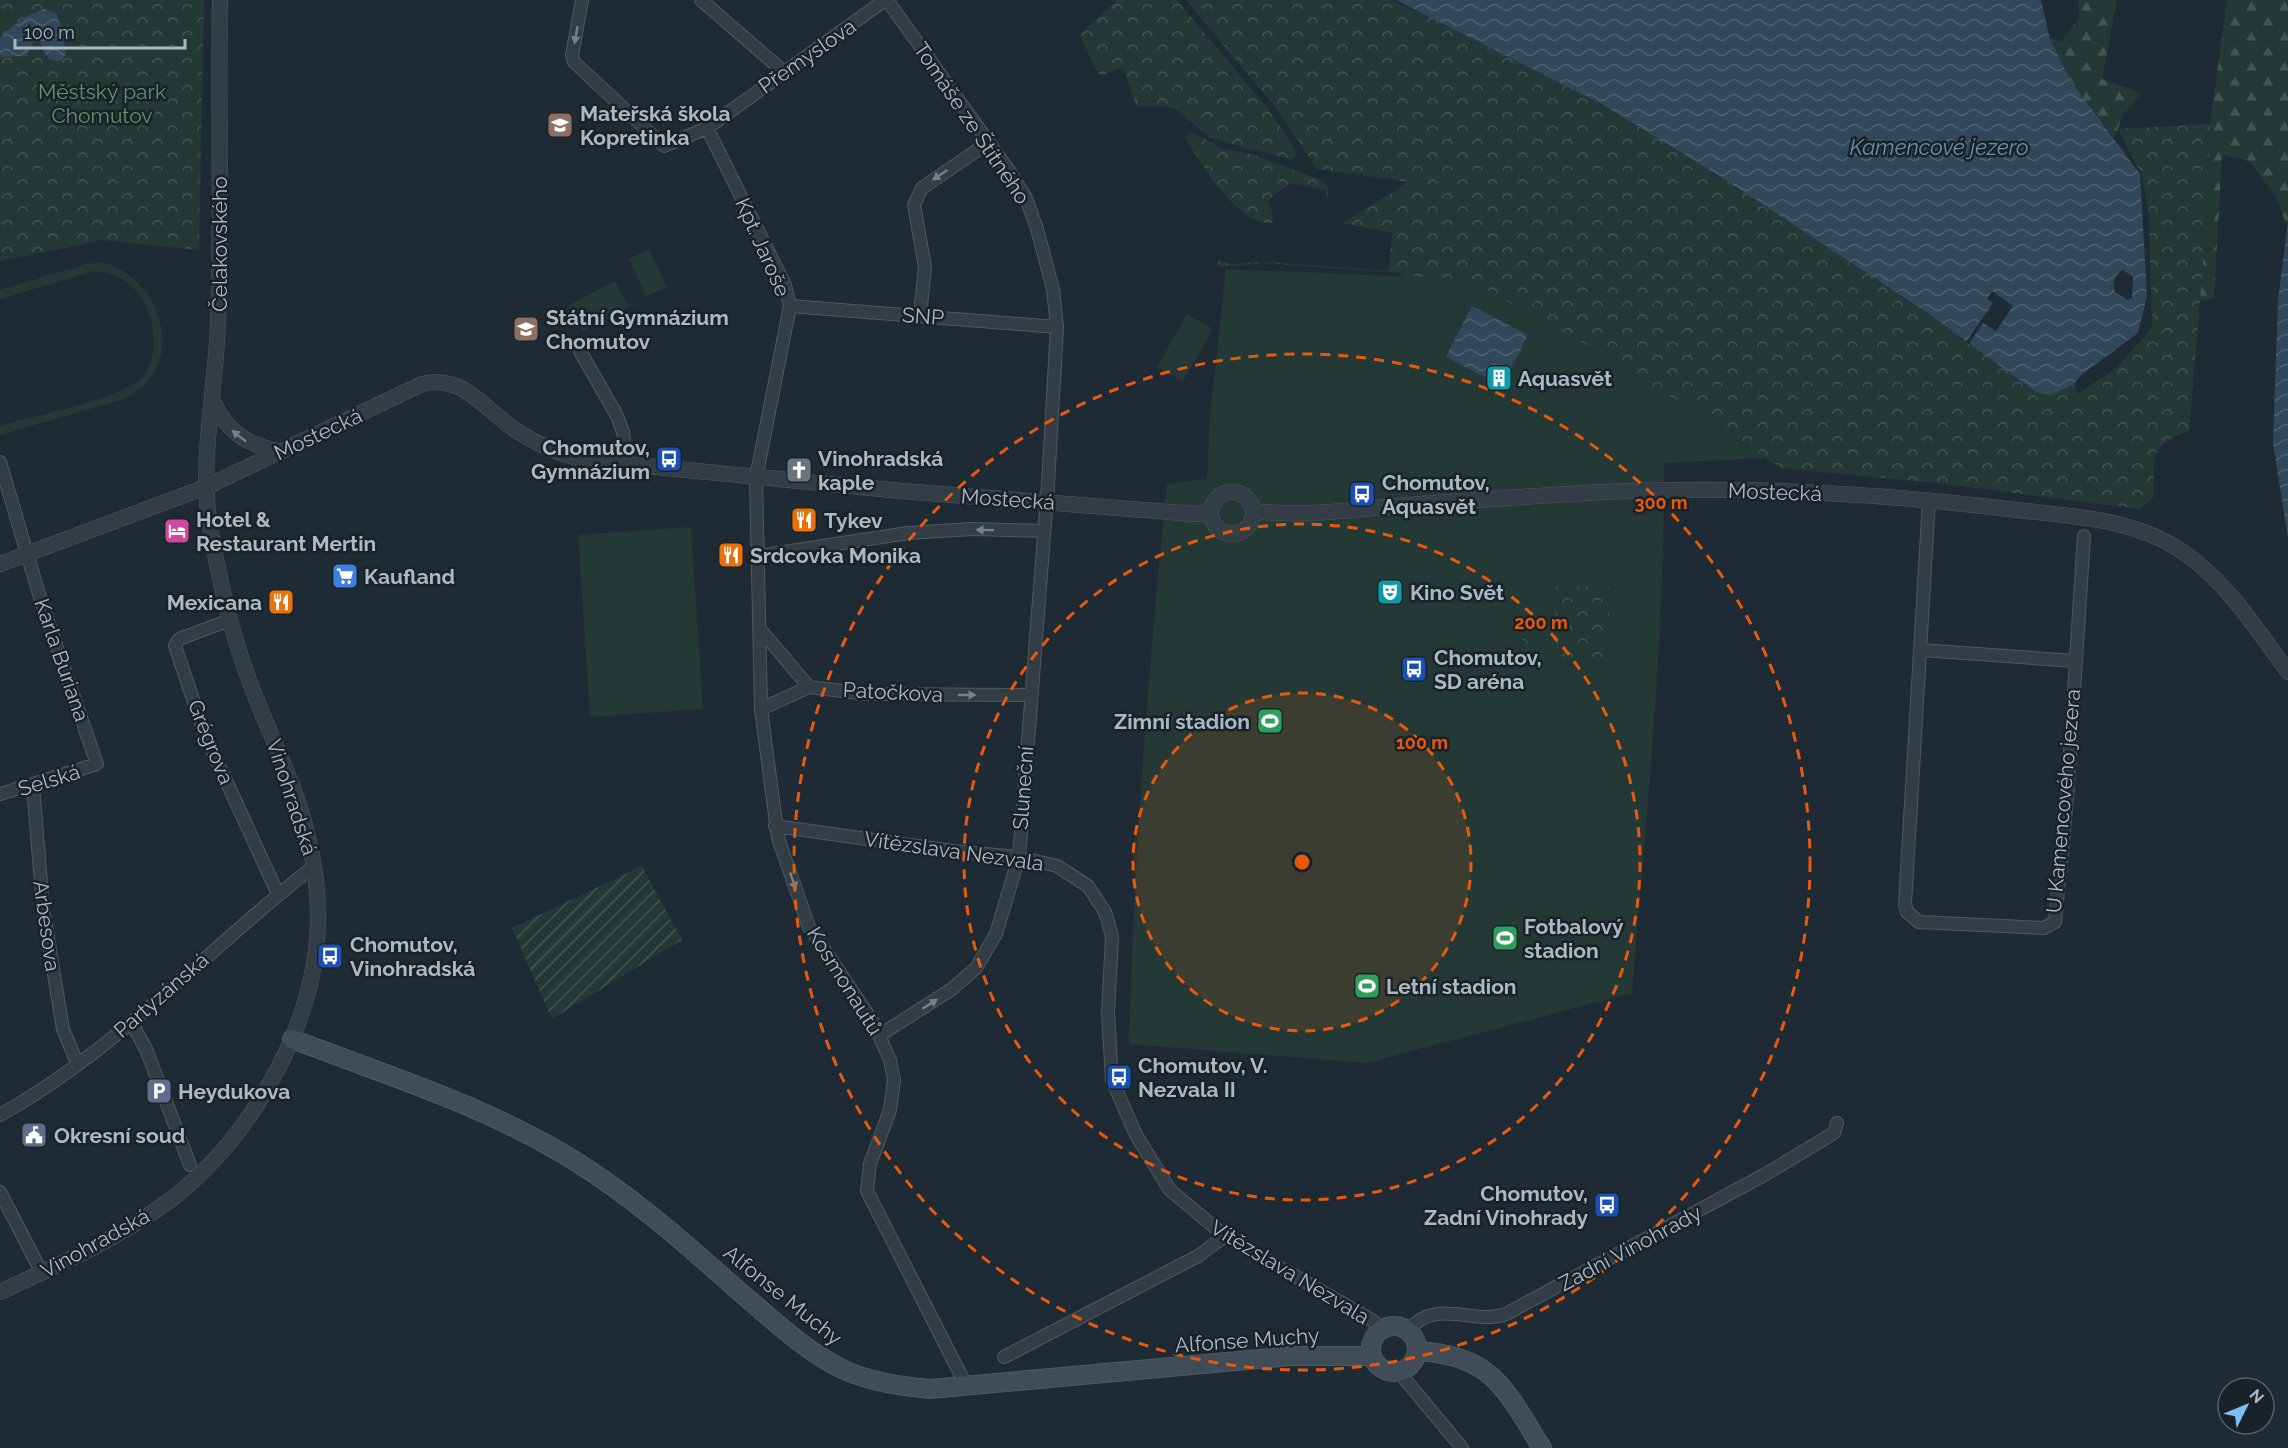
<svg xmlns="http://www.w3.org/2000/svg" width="2288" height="1448" font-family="Raleway,sans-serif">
<defs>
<pattern id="forest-firs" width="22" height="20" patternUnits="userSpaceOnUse" patternTransform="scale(1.5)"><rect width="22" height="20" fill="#243936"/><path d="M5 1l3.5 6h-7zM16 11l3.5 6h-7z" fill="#415451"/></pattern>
<pattern id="park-crowns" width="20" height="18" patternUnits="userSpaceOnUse" patternTransform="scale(1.5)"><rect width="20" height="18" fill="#243936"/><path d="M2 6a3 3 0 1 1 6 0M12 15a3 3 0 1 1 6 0" fill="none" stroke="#415451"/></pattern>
<pattern id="garden-furrows" width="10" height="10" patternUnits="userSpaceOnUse" patternTransform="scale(1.5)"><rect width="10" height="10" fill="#243936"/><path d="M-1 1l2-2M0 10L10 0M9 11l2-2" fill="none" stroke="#415451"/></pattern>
<pattern id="water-waves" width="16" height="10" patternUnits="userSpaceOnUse" patternTransform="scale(1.5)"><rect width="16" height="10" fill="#30485a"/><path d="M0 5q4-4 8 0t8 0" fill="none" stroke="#4b6070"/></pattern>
</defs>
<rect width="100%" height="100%" fill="#1f2b34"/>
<!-- grass -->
<path fill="#243936" d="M649,249l18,38 -21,9 -17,-37z
M102,262c65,17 87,111 19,138l-121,35v-9c31,-9 123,-28 142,-48 16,-19 14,-49 5,-70 -10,-23 -28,-35 -53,-37l-94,28v-9l86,-26z
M1226,269l240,10 103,54 196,125 -101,5c1,177 -18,354 -32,530l-266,70 -237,-19c5,-187 19,-374 38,-560l40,-5 3,-63z
M615,281l14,26 -47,24 -14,-26z
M1187,314l26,15 -30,52 -26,-14z
M691,527l12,182 -113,8 -12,-182z"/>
<!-- forest -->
<path fill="url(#forest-firs)" d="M2078,0h39l-15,79 40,14 -19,22 -9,23 -44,-58 -20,-41 11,3 18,-24z
M2227,0h61v222l-2,2 -10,-27 -27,-36 -27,-6 -8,143 -15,2 7,-71 4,-105z"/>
<!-- park -->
<path fill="url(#park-crowns)" d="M0,0h204l-5,250 -98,-10 -101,21z
M1117,0h60l88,105 29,42 2,8 -4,5 -82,-22 -33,-28 -15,-4h-26l-13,-39 -23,9 -21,-41z
M1186,0h204c24,13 58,14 77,34l121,62 31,13 304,201 113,82 16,2 22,-10 4,10 38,-26 36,-40 -3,-116 -7,-36 -24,-47 92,-5 -4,105 -17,202c-42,16 -35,25 -35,66l-15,12 -193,-25 -165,-16 -187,-119 -128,-70 -65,-3v-3l-138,-10 -44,4 -1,-6 14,3 33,-2 124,9 3,-38 -49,-10 66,-41 -92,-13 -42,-62z
M1193,132l27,16 34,7 70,26 4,8 -1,14 -1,-13 -36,-7 -23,18 4,7 2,15c-35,3 -72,-59 -88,-86z
M1556,585l54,3 -3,75 -54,-3z
M1523,631l16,1 -2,28 -16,-2z"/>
<!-- garden -->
<path fill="url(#garden-furrows)" d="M642,866l40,74 -130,79 -40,-91z"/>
<!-- water -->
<path fill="url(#water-waves)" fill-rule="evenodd" d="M1396,0h645l9,39 20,41 70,94 7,122 -9,37 -57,42 -7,9 -22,11 -16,-3 -113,-82 -208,-137 -115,-70zM2123,270l10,7 -1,21 -4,2 -13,-8c-3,-10 -1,-16 8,-22z
M45,9l11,4 6,16 4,25 -5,7 -10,-1 -7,-7 -6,-20 -12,23 -26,1v-18c12,-14 27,-25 45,-30z
M2288,222v316l-15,-94 5,-144z
M1472,306l56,29 -26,51 -56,-29z"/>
<!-- pier -->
<path fill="#1f2b34" d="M1992,291l21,15 -17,25 -13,-8 -14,21 -3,-2 27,-39 -6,-4z"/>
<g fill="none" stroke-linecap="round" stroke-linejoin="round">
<defs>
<path id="minor" d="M582,0l-10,55 2,7 90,84 43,-18 178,-128
M701,0l83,72
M707,128l78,157 5,21 -34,172 5,231 17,129 31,89 64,95 17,38 4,20 -4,30 -20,54 -3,27 100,196
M790,306l267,21
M920,315l5,-48 -11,-62 8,-17 67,-46
M580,351l37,65 6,16 4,33
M0,462l42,142 55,160 -97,30
M1929,500l-24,404 2,8 12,10 125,6 11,-6 12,-124 17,-262
M758,556l150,-23 64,-4 72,2
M230,620l-51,19 -4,7 30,89 73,159
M759,628l50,59
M1922,650l153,11
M761,709l48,-22 58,7 164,1
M33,785l10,123 20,121 14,34
M775,826l178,25 66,6 38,9 31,20 17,26 7,24 -4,77 4,67 24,55 34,55 55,46 145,83 12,10
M131,1022l15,27 44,116
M880,1035l72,-46 24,-21 20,-34 23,-77 29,-373 9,-157 -4,-38 -16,-60 -11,-31 -16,-26 -123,-172
M0,1115c117,-65 209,-167 314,-249
M0,1192l42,81
M1407,1331c32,-35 63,-5 99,-17l260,-140 68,-41 3,-10
M1004,1357l194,-101 27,-20
M1399,1372l63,76"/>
<path id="tertiary" d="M214,403c14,31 34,41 66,49
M1211 513a21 21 0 1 1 42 0a21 21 0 1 1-42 0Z
M1253,511c48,6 96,-1 143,-5 57,-5 114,-8 171,-12 147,-9 295,-3 441,15 58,7 125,8 175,43 44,30 74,78 105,120
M0,564l206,-77 216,-103c43,-10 62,26 95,47 21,14 42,23 67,29l318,31 292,23 16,-1
M0,1292c59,-27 121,-55 173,-94 73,-57 132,-156 143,-248 5,-38 0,-81 -9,-117 -13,-52 -38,-100 -57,-150 -19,-50 -31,-104 -40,-156 -11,-67 6,-137 8,-205 4,-107 0,-215 2,-322"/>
<path id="secondary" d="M292,1039c97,37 198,68 286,124 59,37 111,84 163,130 32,27 63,57 101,76 28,13 58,17 88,20l361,-33h81
M1371 1349a23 23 0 1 1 46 0a23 23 0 1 1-46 0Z
M1417,1351c76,4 88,38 125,97"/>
</defs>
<!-- minor casing -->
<use href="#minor" stroke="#4d5860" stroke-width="14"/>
<!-- tertiary casing -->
<use href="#tertiary" stroke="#4d5860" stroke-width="16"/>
<!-- secondary casing -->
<use href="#secondary" stroke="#4d5860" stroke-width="20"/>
<!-- minor -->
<use href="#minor" stroke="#323d45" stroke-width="12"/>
<!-- tertiary -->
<use href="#tertiary" stroke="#323d45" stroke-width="15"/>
<!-- secondary -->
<use href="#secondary" stroke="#404d58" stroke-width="18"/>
</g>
<!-- one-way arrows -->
<defs><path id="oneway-solid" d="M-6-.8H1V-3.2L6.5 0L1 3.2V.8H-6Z" transform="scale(1.5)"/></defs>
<g fill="#75818a">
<use href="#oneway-solid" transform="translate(576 35) rotate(100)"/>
<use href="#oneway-solid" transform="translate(940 175) rotate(146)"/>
<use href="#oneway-solid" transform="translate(239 436) rotate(-142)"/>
<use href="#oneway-solid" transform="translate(985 530) rotate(-179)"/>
<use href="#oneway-solid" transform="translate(967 695)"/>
<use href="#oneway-solid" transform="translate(793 881) rotate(71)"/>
<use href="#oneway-solid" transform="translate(930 1004) rotate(-32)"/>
</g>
<!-- distance rings -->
<circle cx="1302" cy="862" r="169" fill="#e8590c" fill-opacity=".12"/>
<g fill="none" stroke="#e8590c" stroke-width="3" stroke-dasharray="10 8">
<circle cx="1302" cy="862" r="169"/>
<circle cx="1302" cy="862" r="338"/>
<circle cx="1302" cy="862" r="508"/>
</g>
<!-- icons -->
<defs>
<symbol id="school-square" viewBox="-11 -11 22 22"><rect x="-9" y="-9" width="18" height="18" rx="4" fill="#8d6e63" stroke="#182229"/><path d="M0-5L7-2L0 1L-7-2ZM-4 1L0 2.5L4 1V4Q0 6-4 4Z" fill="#fff"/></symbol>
<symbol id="university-square" viewBox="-11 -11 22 22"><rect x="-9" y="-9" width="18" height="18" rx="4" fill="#8d6e63" stroke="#182229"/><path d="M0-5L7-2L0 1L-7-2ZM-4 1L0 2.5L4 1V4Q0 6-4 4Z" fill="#fff"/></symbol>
<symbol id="building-square" viewBox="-11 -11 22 22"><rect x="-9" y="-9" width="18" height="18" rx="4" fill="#0f9aa8" stroke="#182229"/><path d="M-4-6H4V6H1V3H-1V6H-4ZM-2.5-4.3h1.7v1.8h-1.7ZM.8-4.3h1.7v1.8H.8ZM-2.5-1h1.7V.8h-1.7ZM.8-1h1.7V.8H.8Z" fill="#fff"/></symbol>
<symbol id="bus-square" viewBox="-11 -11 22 22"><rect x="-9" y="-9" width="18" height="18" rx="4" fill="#1a4fb4" stroke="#182229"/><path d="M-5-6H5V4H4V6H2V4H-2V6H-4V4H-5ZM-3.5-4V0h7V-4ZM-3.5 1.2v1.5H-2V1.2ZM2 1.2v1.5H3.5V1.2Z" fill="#fff"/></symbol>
<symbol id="church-square" viewBox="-11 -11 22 22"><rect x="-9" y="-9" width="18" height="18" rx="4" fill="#6b7280" stroke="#182229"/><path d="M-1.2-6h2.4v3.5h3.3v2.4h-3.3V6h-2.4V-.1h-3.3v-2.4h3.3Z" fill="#fff"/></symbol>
<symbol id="restaurant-square" viewBox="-11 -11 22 22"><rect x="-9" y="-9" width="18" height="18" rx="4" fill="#e8710a" stroke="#182229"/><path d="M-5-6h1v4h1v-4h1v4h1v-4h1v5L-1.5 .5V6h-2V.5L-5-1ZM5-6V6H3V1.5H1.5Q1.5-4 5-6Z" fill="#fff"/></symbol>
<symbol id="hotel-square" viewBox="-11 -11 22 22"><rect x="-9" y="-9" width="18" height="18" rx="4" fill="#d1479c" stroke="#182229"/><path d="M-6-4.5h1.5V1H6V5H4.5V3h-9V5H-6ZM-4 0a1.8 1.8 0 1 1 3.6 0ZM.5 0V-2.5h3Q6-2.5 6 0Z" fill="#fff"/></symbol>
<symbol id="supermarket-square" viewBox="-11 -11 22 22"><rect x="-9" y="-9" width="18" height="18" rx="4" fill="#3f7fe0" stroke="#182229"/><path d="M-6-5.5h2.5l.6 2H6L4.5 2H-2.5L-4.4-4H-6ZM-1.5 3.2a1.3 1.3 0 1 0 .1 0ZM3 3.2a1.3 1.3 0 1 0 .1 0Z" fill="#fff"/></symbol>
<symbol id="theatre-square" viewBox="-11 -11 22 22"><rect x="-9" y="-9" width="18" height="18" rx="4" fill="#0f9aa8" stroke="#182229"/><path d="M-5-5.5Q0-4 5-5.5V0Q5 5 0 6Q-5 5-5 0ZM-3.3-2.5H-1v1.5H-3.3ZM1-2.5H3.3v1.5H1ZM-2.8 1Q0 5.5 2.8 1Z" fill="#fff"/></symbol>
<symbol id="stadium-square" viewBox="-11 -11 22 22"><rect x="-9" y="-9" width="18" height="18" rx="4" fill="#2e9e5b" stroke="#182229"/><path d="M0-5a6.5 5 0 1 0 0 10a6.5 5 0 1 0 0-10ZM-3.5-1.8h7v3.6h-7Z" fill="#fff"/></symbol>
<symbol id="parking-square" viewBox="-11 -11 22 22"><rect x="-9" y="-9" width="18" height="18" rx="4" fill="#5c6f8a" stroke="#182229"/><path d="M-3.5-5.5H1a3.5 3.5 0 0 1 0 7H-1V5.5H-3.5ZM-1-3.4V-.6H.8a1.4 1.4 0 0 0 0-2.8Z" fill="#fff"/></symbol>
<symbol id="civic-square" viewBox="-11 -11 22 22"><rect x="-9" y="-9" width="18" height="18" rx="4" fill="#5c6f8a" stroke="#182229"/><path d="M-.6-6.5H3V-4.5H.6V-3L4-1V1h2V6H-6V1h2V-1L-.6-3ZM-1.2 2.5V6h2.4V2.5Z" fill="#fff"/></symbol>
</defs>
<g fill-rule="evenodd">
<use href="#school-square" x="545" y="110" width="30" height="30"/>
<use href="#university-square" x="511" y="314" width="30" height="30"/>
<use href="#building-square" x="1484" y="363" width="30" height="30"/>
<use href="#bus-square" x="654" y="444" width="30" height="30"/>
<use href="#church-square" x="784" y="455" width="30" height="30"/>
<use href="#bus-square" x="1347" y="479" width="30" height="30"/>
<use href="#restaurant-square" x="789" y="505" width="30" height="30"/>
<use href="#hotel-square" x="162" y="516" width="30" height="30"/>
<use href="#restaurant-square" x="716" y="540" width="30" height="30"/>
<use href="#supermarket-square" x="330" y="561" width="30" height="30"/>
<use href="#theatre-square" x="1375" y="577" width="30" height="30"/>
<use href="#restaurant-square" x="266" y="587" width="30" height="30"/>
<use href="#bus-square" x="1399" y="654" width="30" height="30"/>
<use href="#stadium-square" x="1255" y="706" width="30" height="30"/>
<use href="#stadium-square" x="1490" y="923" width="30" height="30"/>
<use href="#bus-square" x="315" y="941" width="30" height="30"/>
<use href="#stadium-square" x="1352" y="971" width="30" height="30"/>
<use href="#bus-square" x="1104" y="1062" width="30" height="30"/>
<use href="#parking-square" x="144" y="1076" width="30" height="30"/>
<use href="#civic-square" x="19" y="1120" width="30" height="30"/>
<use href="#bus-square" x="1592" y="1190" width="30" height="30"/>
</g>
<g text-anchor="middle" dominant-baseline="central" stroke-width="5" stroke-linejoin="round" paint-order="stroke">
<!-- street labels -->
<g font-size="21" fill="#acb8c2" stroke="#182229">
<text transform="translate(807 56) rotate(-35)">Přemyslova</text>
<text transform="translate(972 123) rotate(56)">Tomáše ze Štítného</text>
<text transform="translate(219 244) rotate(-90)">Čelakovského</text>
<text transform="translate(763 247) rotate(66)">Kpt. Jaroše</text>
<text transform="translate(923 316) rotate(4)">SNP</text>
<text transform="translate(318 434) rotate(-25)">Mostecká</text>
<text transform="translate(1775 492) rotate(2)">Mostecká</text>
<text transform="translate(1008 499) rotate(4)">Mostecká</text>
<text transform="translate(62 660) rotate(71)">Karla Buriana</text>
<text transform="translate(893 692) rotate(3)">Patočkova</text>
<text transform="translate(211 742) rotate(68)">Grégrova</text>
<text transform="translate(49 780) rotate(-17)">Selská</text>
<text transform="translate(1023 788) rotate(-86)">Sluneční</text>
<text transform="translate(292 797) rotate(72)">Vinohradská</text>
<text transform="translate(2063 801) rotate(-85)">U Kamencového jezera</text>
<text transform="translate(954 851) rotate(8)">Vítězslava Nezvala</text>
<text transform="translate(47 926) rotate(82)">Arbesova</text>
<text transform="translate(845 981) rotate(58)">Kosmonautů</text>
<text transform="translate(161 995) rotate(-41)">Partyzánská</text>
<text transform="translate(95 1243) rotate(-29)">Vinohradská</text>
<text transform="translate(1630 1248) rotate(-28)">Zadní Vinohrady</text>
<text transform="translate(1290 1272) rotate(31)">Vítězslava Nezvala</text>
<text transform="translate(783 1295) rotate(39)">Alfonse Muchy</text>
<text transform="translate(1247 1340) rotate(-4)">Alfonse Muchy</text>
</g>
<!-- park labels -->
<g font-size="21" fill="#649267" stroke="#182229">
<text x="102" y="91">Městský park<tspan x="102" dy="24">Chomutov</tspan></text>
</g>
<!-- poi labels -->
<g font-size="21" font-weight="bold" fill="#acb8c2" stroke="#182229" text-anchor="start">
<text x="580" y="113">Mateřská škola<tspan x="580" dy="24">Kopretinka</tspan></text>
<text x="546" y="317">Státní Gymnázium<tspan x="546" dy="24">Chomutov</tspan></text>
<text x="1518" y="378">Aquasvět</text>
<text x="650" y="447" text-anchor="end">Chomutov,<tspan x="650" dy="24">Gymnázium</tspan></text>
<text x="818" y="458">Vinohradská<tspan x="818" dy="24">kaple</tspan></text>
<text x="1382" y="482">Chomutov,<tspan x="1382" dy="24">Aquasvět</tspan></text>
<text x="196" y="519">Hotel &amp;<tspan x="196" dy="24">Restaurant Mertin</tspan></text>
<text x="824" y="520">Tykev</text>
<text x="750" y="555">Srdcovka Monika</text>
<text x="364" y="576">Kaufland</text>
<text x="1410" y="592">Kino Svět</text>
<text x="262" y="602" text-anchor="end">Mexicana</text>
<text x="1434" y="657">Chomutov,<tspan x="1434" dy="24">SD aréna</tspan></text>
<text x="1250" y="721" text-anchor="end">Zimní stadion</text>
<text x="1524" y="926">Fotbalový<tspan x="1524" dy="24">stadion</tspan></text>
<text x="350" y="944">Chomutov,<tspan x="350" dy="24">Vinohradská</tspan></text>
<text x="1386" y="986">Letní stadion</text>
<text x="1138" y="1065">Chomutov, V.<tspan x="1138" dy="24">Nezvala II</tspan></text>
<text x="178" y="1091">Heydukova</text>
<text x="54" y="1135">Okresní soud</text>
<text x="1588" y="1193" text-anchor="end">Chomutov,<tspan x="1588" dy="24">Zadní Vinohrady</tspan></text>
</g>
<!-- water labels -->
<g font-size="22" font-style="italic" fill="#6c8fa7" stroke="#182229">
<text x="1939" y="147">Kamencové jezero</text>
</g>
</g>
<circle cx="1302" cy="862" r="9" fill="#e8590c" stroke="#182229" stroke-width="3"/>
<g font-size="18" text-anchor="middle" font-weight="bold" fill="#e8590c" stroke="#182229" stroke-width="5" stroke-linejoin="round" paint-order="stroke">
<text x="1661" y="509">300 m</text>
<text x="1541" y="629">200 m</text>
<text x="1422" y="749">100 m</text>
</g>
<!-- north arrow -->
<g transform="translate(2246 1406) rotate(47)"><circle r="28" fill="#182229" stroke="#535e66" stroke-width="1.5"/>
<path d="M0-4.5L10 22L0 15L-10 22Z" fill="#7dbff5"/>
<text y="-9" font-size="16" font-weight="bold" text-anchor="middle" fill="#acb8c2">N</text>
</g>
<!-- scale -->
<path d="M15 39v9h170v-9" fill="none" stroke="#acb8c2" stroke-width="3"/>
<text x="24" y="39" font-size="18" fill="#acb8c2" stroke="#182229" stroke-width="4.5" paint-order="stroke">100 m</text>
</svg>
